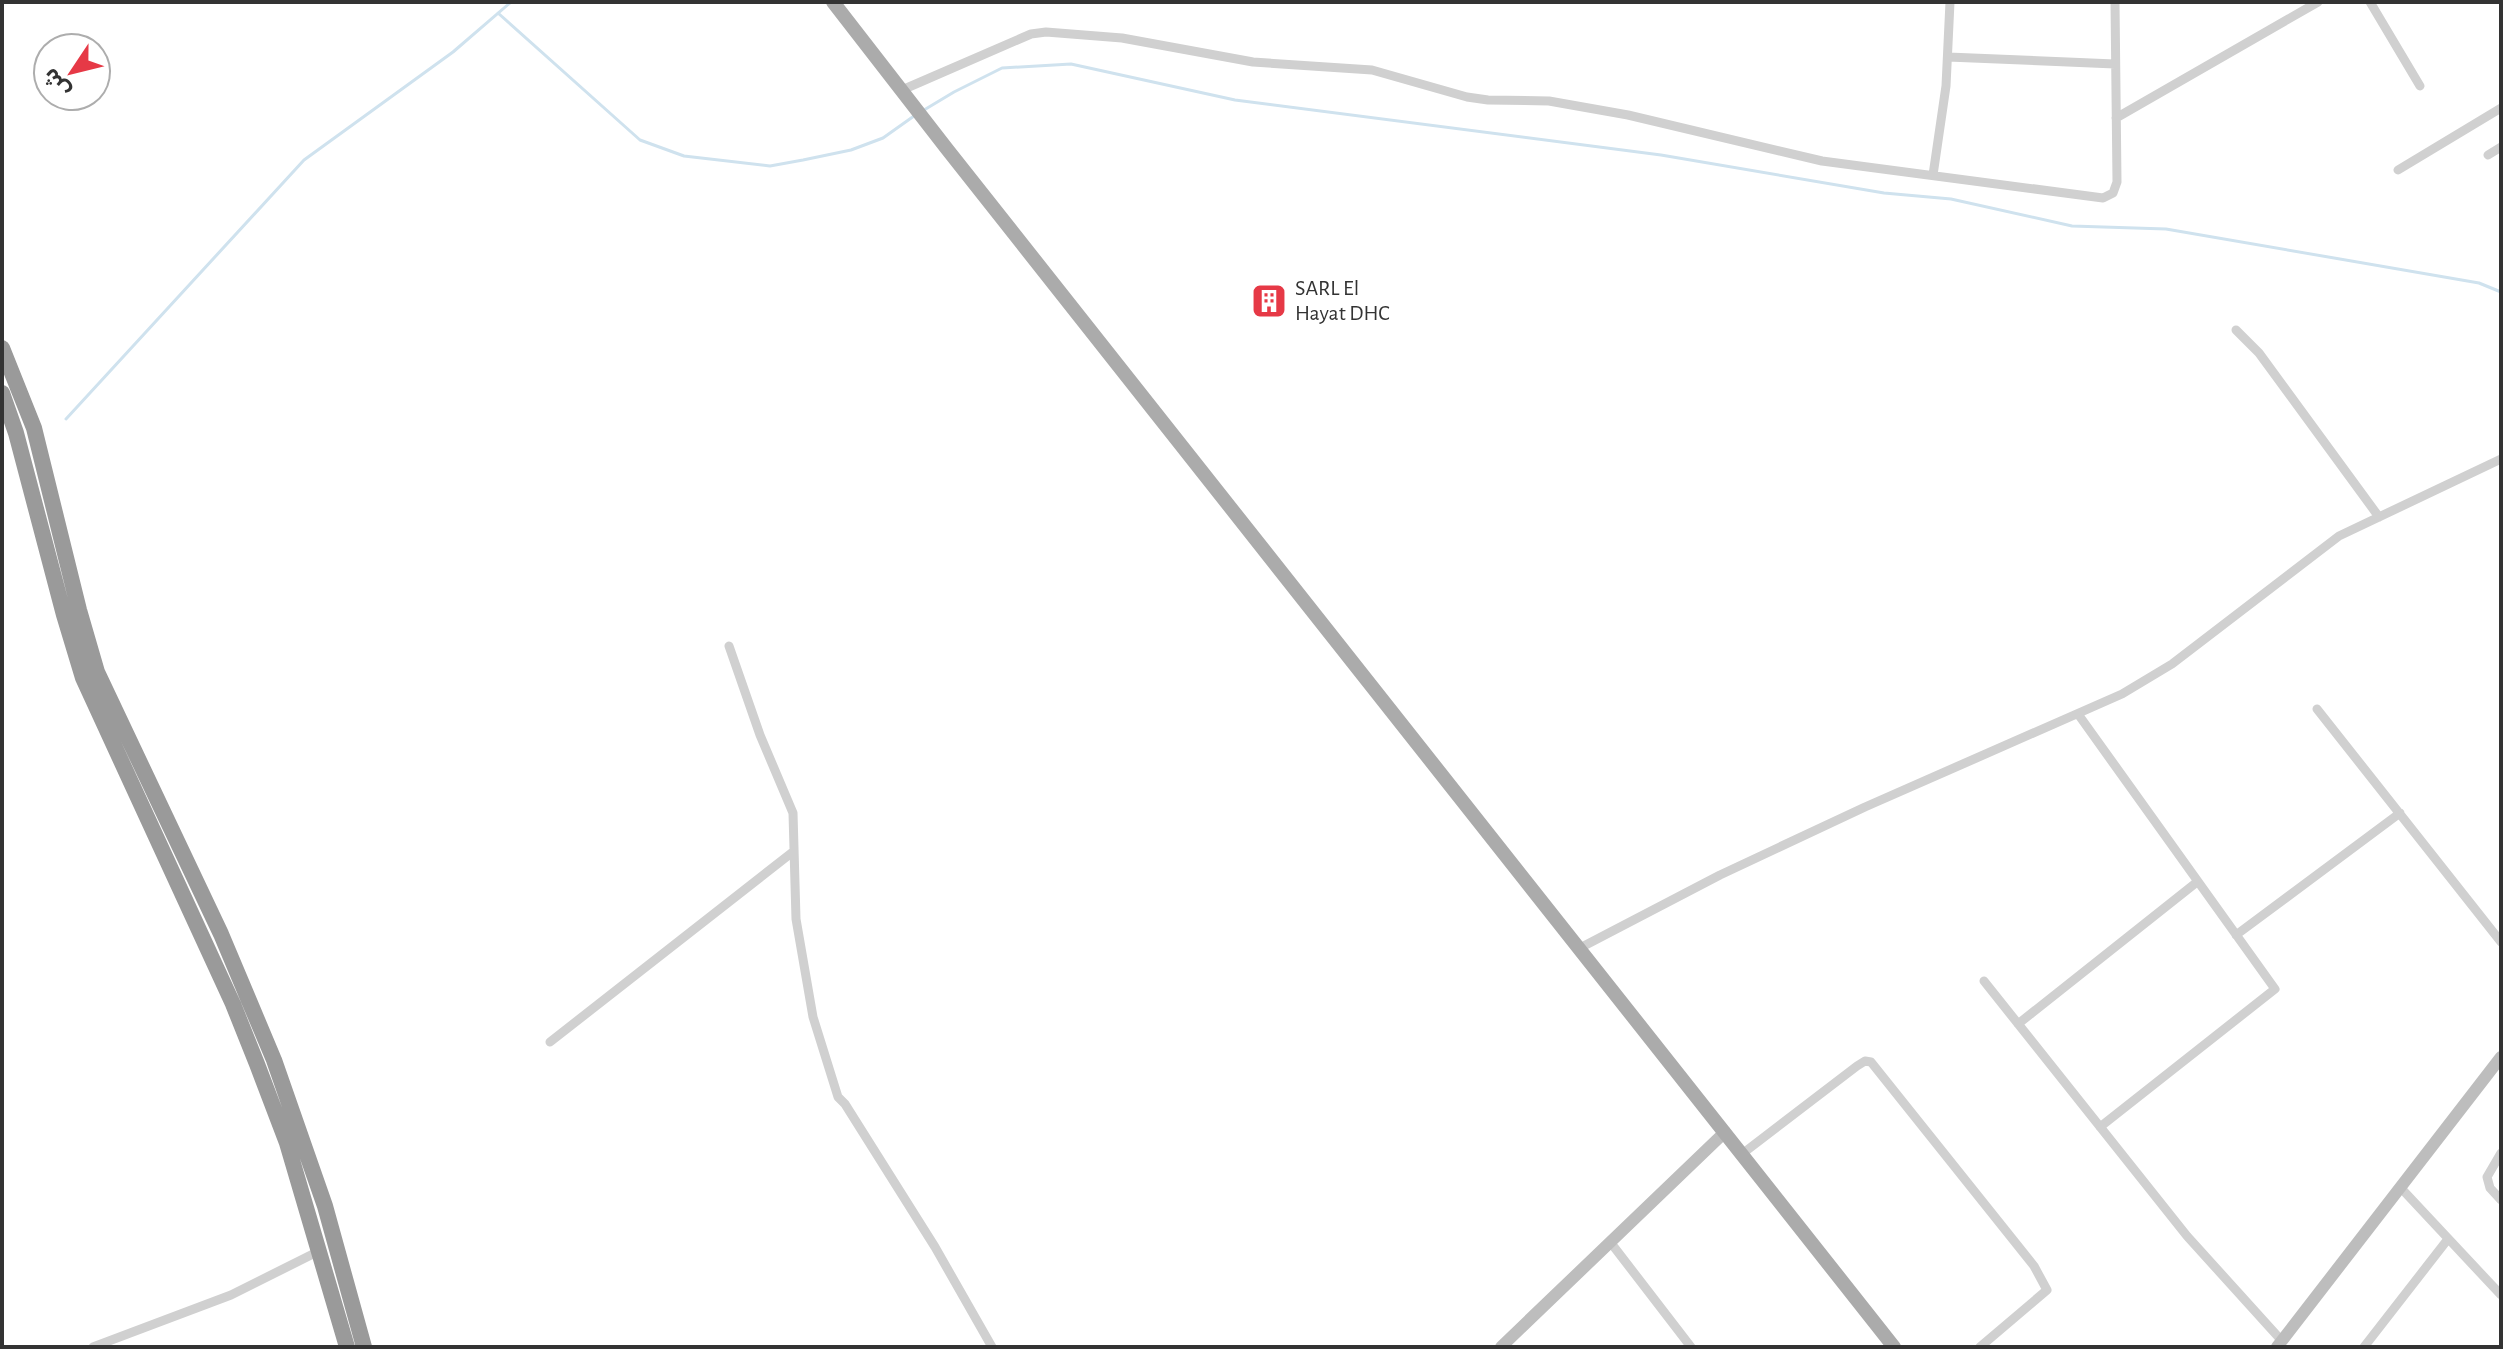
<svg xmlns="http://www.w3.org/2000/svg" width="2503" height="1349" font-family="'Alegreya Sans','Noto Sans Arabic',sans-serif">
<rect width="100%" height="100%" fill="#fff"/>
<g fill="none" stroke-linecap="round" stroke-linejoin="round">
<!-- stream -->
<path stroke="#cfe2ee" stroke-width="3" d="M498,13l142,127 44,16 86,10 33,-6 48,-10 32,-12 31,-22
M924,110l30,-18 48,-24 69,-4 164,36 426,55 223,38 67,6 121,27 94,3 313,54 22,9
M66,419l238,-259 149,-108 58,-50"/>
<!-- street -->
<path stroke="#d0d0d0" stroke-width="9" d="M2370,2l50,84
M1948,57l167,7
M902,90l129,-56 15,-2 76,6 131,24 119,8 95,27 21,3 61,1 79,14 194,46 281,37 10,-5 4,-11 -2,-180
M2116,118l202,-116
M2488,155l13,-8
M2398,170l103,-62
M1933,175l13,-89 4,-84
M2236,330l23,23 120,164
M729,646l31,89 33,78 3,106 17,98 25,80 7,7 90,143 57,100
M2317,709l184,233
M2078,714l197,275 -175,138
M2236,935l164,-122
M1578,949l142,-74 145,-68 257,-113 50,-30 167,-128 162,-77
M1984,981l203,255 95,105
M2018,1024l179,-142
M550,1042l244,-191
M2501,1153l-14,24 3,11 11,12
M1742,1154l115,-88 8,-5 6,1 163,204 13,24 -67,57
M2400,1187l101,108
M1611,1243l80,104
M93,1347l138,-52 88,-44
M2364,1347l84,-108"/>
<!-- secondary -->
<path stroke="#bdbdbd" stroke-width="12" d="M1501,1347l224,-215
M2277,1347l224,-290"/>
<!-- primary -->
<path stroke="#ababab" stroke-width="14" d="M833,2l114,147 947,1198"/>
<!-- highway -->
<path stroke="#9a9a9a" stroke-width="16" d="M2,348l32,80 45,182 18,62 124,262 53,126 51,146 39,141
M2,393l14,40 48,182 19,63 150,326 24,60 30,79 60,204"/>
</g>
<!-- icons -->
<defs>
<symbol id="building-square" viewBox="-11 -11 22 22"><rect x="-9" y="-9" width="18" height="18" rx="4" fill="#e63946" stroke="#fff"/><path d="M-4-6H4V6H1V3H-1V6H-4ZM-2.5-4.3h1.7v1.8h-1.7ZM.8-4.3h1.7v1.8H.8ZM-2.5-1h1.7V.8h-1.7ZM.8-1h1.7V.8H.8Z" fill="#fff"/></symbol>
</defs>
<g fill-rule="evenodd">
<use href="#building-square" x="1249" y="281" width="40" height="40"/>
</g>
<g text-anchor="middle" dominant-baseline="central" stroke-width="8" stroke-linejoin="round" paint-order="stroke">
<!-- poi labels -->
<g font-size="22" fill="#333" stroke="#fff" text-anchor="start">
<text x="1295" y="288">SARL El<tspan x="1295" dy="25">Hayat DHC</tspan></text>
</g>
</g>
<!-- border -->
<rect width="2503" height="1349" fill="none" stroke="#333333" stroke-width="8"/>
<!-- north arrow -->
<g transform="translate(72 72) rotate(235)"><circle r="38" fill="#ffffff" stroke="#adadad" stroke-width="2"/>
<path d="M0-6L14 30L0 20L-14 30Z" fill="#e63946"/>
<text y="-12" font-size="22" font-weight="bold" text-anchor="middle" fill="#333333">ش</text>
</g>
</svg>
